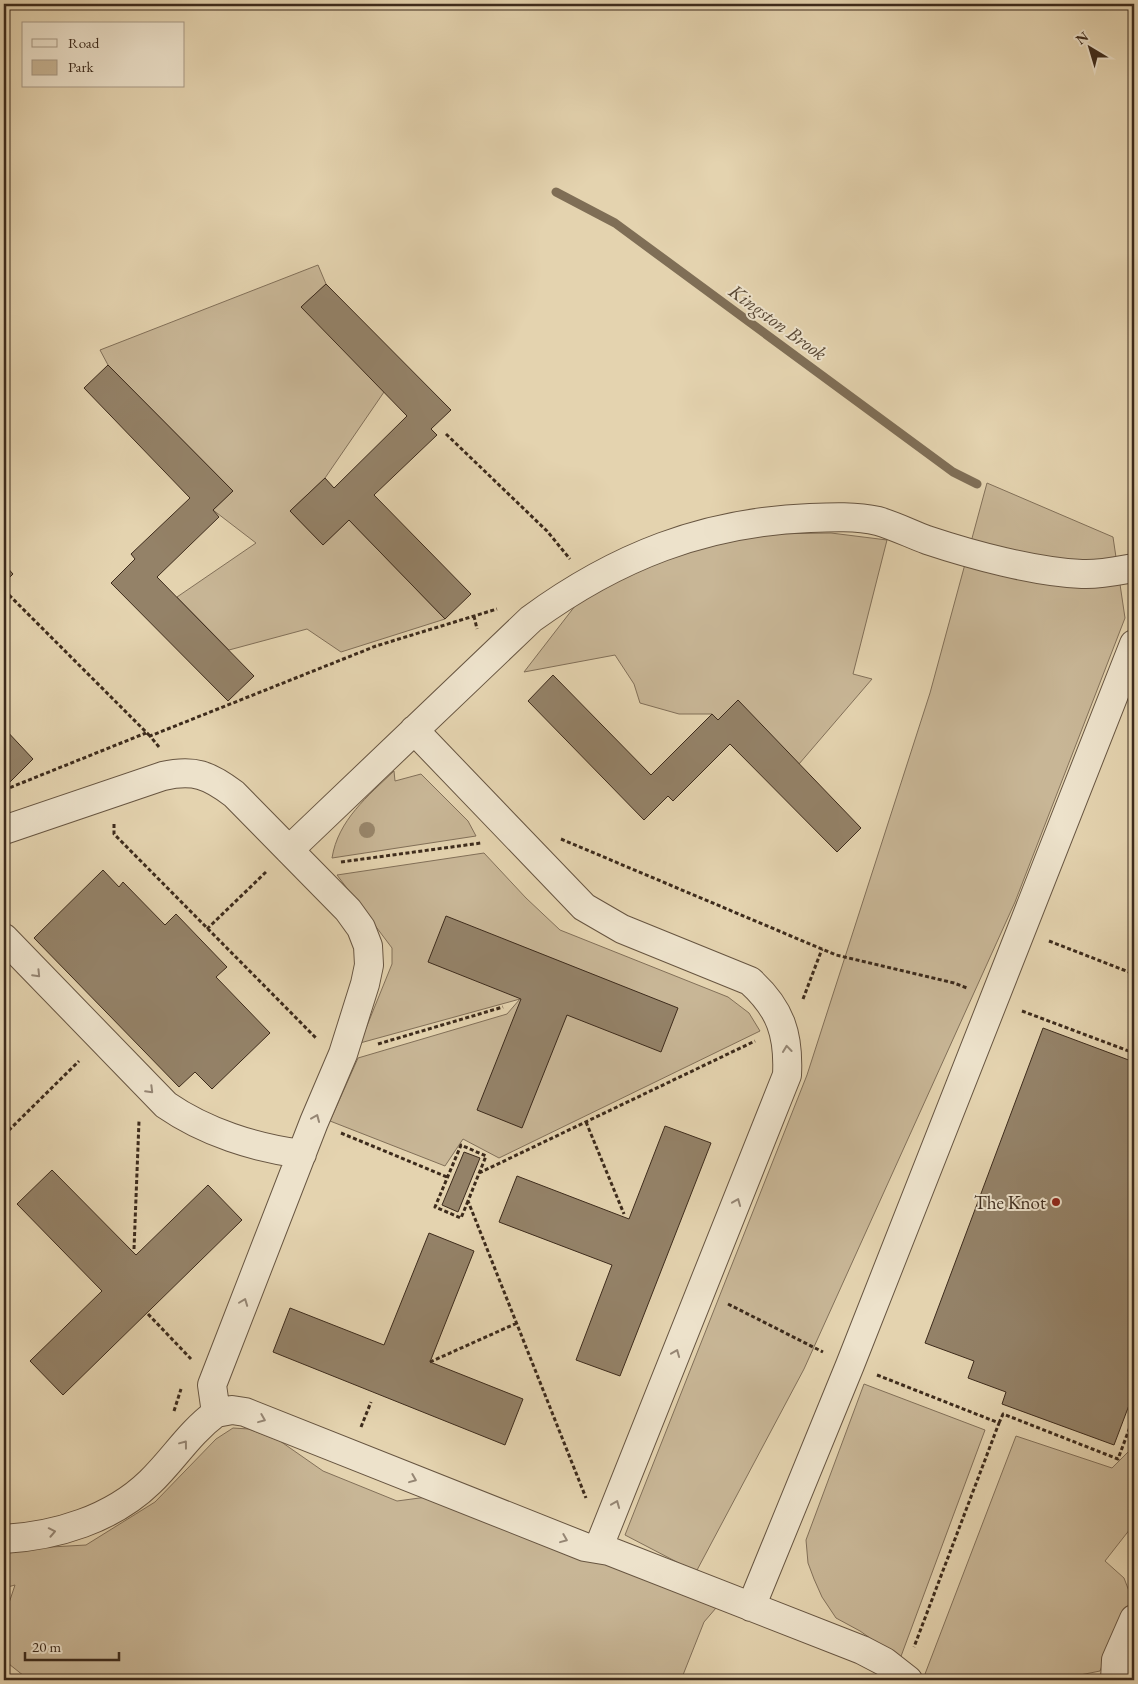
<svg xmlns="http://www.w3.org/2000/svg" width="1138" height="1684" font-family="'EB Garamond',serif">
<rect width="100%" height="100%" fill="#e4d3af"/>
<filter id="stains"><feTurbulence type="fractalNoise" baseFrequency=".004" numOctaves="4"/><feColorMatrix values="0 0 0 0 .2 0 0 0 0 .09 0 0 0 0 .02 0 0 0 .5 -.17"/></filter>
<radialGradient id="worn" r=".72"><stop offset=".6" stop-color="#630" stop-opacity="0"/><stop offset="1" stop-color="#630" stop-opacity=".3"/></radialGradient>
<!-- green -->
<path fill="#c8b696" stroke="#827059" d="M318,265l8,19 -24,22 82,86 -59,86 -35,33 33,34 26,-25 96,99 -104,33 -34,-23 -78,21 -52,-53 79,-54 -43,-33 20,-19 -125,-126 -8,-15z
M987,483l126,54 12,81 -110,284 -211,467 -108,203 -71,-37 182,-460 123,-382z
M831,533l56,7 -34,134 19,5 -73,85 -81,-44 -6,-6h-33l-39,-11 -6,-19 -19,-29 -91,17 51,-66 41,-40 147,-32z
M394,771l1,10 26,-7 47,47 8,15 -144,22c6,-38 36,-62 62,-87z
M484,853l42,45 34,32 168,67 21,16 11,18 -261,127 -36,-19 -18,27 -115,-45 28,-63 149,-44 13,-15 -160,44 32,-79v-16l-55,-73z
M864,1384l121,46 -85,229 -40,-28 -24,-13 -14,-21 -8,-18 -6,-16 -2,-23z
M233,1428l16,1 31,12 43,30 74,30 30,-4 186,69 103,42 -12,14 -23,58h-652l-25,-20v-42l11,-33 -11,3v-41l29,1 53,-3 69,-43 61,-63z
M1016,1436l96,32 17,-17 5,-9v82l-29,37 19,17 8,21 -13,23 -19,49 -30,6 2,3h-138l-9,-6z"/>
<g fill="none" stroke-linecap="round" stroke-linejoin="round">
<!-- stream -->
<path stroke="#7f6e56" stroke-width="9" d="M556,192l59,31 338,249 24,12"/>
</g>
<!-- building -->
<path fill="#948268" stroke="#3d2b1c" d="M326,284l125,126 -20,19 6,6 -63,60 97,99 -26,25 -96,-99 -26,25 -33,-34 35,-33 9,10 73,-72 -106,-109z
M108,365l125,126 -20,19 6,7 -62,60 97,99 -26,25 -117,-118 24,-24 -4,-5 59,-56 -106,-110z
M4,564l9,10 -9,9z
M553,675l98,100 61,-61 6,6 20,-20 123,128 -24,24 -107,-108 -57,57 -5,-5 -24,24 -116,-119z
M4,728l29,31 -25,25 -4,-4z
M103,870l16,17 4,-5 42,43 11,-11 51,53 -11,10 54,56 -58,56 -17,-17 -16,15 -145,-149z
M446,916l232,92 -17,44 -94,-37 -45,113 -45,-18 44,-111 -93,-37z
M1043,1028l91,34v330l-20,53 -112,-41 4,-12 -38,-14 6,-17 -49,-18z
M665,1126l46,17 -91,233 -44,-16 36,-95 -113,-43 18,-46 112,43z
M464,1152l16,6 -22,54 -16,-7z
M52,1170l84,85 72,-70 34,35 -179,175 -33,-34 72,-70 -85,-87z
M429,1233l45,18 -44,111 93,37 -18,46 -232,-93 17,-44 94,37z"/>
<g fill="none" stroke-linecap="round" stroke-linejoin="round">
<defs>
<path id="minor" d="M414,730l170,177 38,22 128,52c31,28 39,54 37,94l-189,474
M4,830l159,-54c31,-7 46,-1 71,18l114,116 13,18 7,18 1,19 -4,19 -22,70 -29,68 -102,263 4,28c-27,20 -43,47 -66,69 -38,37 -94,54 -146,57
M289,850l242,-231c85,-62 173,-97 279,-101 22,-1 46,-2 68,3 17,5 33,13 49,19 45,15 108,32 155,34 17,1 35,-3 52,-6
M4,938l162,167c39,27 89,43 136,49
M216,1413l16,-3 13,2 340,135 24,4 253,99 23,12 23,18
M751,1607l99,-242 284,-721
M1115,1680l1,-20 18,-41"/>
</defs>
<!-- minor casing -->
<use href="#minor" stroke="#675541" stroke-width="30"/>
<!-- path -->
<path stroke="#3d2b1c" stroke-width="3" stroke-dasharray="4 2.5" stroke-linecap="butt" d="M446,434l101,97 23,28
M9,595l141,141
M474,616l3,13
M159,747l-9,-11 226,-90 121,-37
M4,790l142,-57
M114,824v10l203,205
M561,839l275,116 118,28 13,5
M341,862l140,-19
M207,929l60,-58
M1049,941l85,33
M803,999l19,-50
M1022,1011l112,42
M378,1044l125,-37
M586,1122l38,92
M341,1133l106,44
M4,1135l75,-74
M479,1173l276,-132
M468,1201l-7,17 -26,-11 26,-62 25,11 -18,45 118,297
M134,1249l5,-128
M728,1304l95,48
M148,1314l43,45
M430,1362l87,-39
M877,1375l122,48 -85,224
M174,1411l7,-22
M999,1423l4,-9 115,45 16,-43
M361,1427l10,-25"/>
<!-- minor -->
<use href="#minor" stroke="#ede2cb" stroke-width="28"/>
</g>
<!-- trees -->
<circle fill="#98866b" cx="367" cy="830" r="8"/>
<!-- one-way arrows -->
<defs><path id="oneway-chevron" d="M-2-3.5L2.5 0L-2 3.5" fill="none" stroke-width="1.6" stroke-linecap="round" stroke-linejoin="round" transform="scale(1.25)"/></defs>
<g stroke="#958674">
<use href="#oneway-chevron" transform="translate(37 974) rotate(46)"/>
<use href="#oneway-chevron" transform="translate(787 1049) rotate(-96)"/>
<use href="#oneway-chevron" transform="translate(150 1090) rotate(45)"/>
<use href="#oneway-chevron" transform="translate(316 1118) rotate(-67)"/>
<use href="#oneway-chevron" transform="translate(737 1202) rotate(-68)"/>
<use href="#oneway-chevron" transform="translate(244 1302) rotate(-69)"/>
<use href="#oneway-chevron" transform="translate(676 1353) rotate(-68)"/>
<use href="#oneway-chevron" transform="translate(262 1419) rotate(22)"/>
<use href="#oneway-chevron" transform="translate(184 1444) rotate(-53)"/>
<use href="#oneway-chevron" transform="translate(413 1479) rotate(22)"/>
<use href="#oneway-chevron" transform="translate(616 1504) rotate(-68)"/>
<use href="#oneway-chevron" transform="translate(52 1532) rotate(-11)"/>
<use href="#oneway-chevron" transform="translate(564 1539) rotate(22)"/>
</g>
<!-- markers -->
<circle fill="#8f2418" stroke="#ede2cb" stroke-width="2" cx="1056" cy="1202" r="5"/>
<g text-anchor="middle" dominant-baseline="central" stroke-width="4" stroke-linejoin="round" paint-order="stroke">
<!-- poi labels -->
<g font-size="19" fill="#3d2b1c" stroke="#ede2cb" text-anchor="end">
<text x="1046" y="1202">The Knot</text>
</g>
<!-- water labels -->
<g font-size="20" font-style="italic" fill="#584734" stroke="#ede2cb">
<text transform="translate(778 322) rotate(36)">Kingston Brook</text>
</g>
</g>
<!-- margin -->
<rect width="1138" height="1684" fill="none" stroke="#e4d3af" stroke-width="20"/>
<rect x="5" y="5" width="1128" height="1674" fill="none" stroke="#3d2b1c" stroke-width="2.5"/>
<rect x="10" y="10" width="1118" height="1664" fill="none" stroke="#3d2b1c"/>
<!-- legend -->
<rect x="22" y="22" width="162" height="65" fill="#ede2cb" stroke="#a79985"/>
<rect x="32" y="39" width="25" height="8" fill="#ede2cb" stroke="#a79985"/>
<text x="68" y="48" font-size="15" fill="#3d2b1c">Road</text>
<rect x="32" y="60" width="25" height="15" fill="#c8b696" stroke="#a79985"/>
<text x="68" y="72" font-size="15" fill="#3d2b1c">Park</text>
<!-- north arrow -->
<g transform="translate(1090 48) rotate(322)" stroke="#ede2cb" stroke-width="4" paint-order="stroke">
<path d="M0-4L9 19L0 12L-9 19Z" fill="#3d2b1c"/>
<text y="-8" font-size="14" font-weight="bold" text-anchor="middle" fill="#3d2b1c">N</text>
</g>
<!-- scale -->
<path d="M25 1652v8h94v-8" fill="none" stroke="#3d2b1c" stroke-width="2.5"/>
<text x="32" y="1652" font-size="15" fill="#3d2b1c" stroke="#ede2cb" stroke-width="4" paint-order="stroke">20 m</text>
<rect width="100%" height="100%" filter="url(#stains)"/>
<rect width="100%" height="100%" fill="url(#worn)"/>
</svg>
